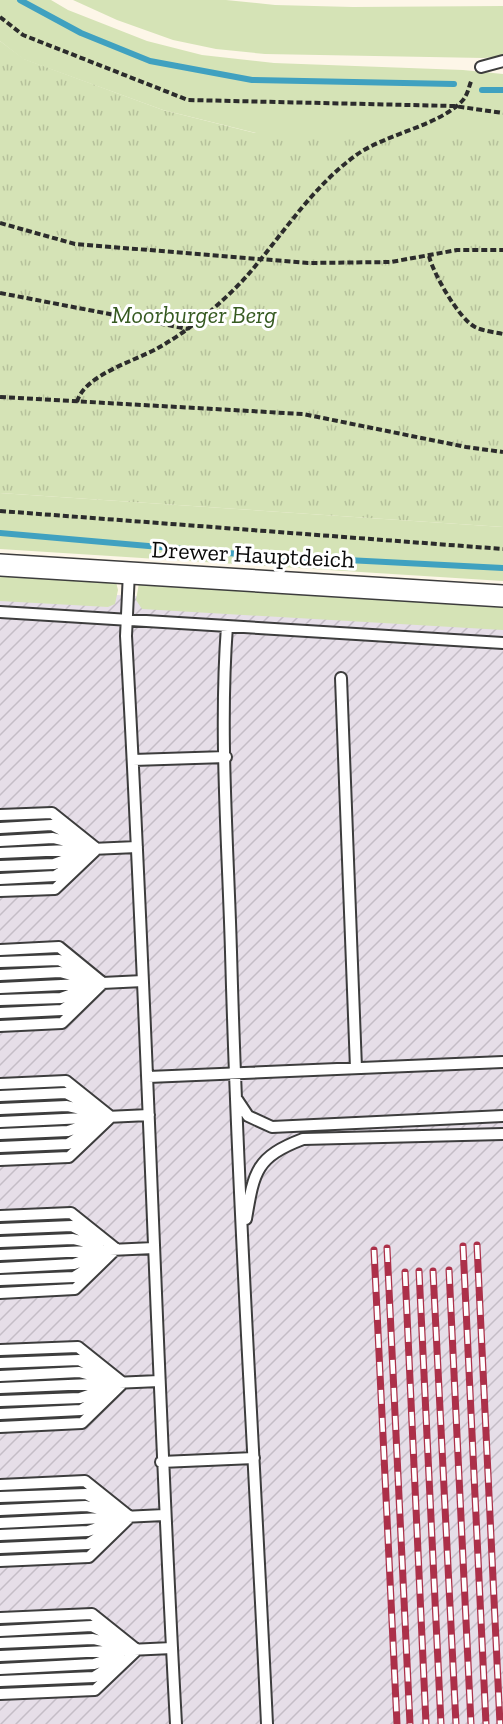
<svg xmlns="http://www.w3.org/2000/svg" width="503" height="1724" font-family="'Zilla Slab',serif">
<defs>
<pattern id="industrial-furrows" width="10" height="10" patternUnits="userSpaceOnUse" patternTransform="scale(1.5)"><rect width="10" height="10" fill="#e6dee8"/><path d="M-1 1l2-2M0 10L10 0M9 11l2-2" fill="none" stroke="#c4bdc6"/></pattern>
<pattern id="park-tufts" width="24" height="20" patternUnits="userSpaceOnUse" patternTransform="scale(1.5)"><rect width="24" height="20" fill="#d5e3b6"/><path d="M3 7l-1-3M5 7V3M7 7l1-3M15 17l-1-3M17 17v-4M19 17l1-3" fill="none" stroke="#b6c19b"/></pattern>
</defs>
<rect width="100%" height="100%" fill="#fdf6e8"/>
<!-- industrial -->
<path fill="url(#industrial-furrows)" d="M0,588l503,30v1106h-503z"/>
<!-- grass -->
<path fill="#d5e3b6" d="M0,0h51l17,10 79,31 55,14 72,8 189,7 40,4v59h-247l-93,-23 -140,-51 -23,-18z
M73,0h153l49,5 78,2 150,-1v50l-19,2 -219,-4 -49,-5 -43,-9 -56,-20z
M0,493l503,34v54l-503,-32z
M0,572l115,6 3,12 -3,14 -7,3 -108,-6z
M139,583l364,21v26l-361,-21 -6,-9z"/>
<!-- park -->
<path fill="url(#park-tufts)" d="M0,41l24,18 139,51 92,23h248v394l-503,-34z"/>
<g fill="none" stroke-linecap="round" stroke-linejoin="round">
<!-- stream -->
<path stroke="#40a1c0" stroke-width="6" d="M20,0l61,33 69,28 102,19 202,4
M482,90h21
M0,533l251,22 252,13"/>
<defs>
<path id="service" d="M481,67l22,-6
M129,572l-3,64c21,363 30,726 50,1088
M0,612l503,31
M227,626c-8,108 1,218 4,326 7,257 24,515 36,772
M341,678l15,390
M133,760l93,-3
M0,815l52,-2 45,36
M0,828l52,-3 23,12
M0,841l53,-3 29,7
M0,853l137,-6
M0,866l54,-2 25,-9
M0,879l55,-3 19,-12
M0,891l55,-2 42,-40
M0,950l59,-3 44,36
M0,962l59,-2 23,12
M0,975l60,-3 26,7
M0,988l143,-7
M0,1000l61,-2 28,-10
M0,1013l62,-3 21,-14
M0,1026l62,-3 41,-40
M148,1077l355,-15
M0,1084l66,-3 45,36
M0,1096l66,-3 23,12
M236,1098l12,18 24,11 231,-11
M0,1109l67,-3 26,6
M0,1122l149,-7
M0,1134l68,-3 28,-9
M0,1147l68,-3 22,-14
M0,1160l69,-3 42,-40
M0,1216l71,-3 45,36
M246,1219c8,-48 10,-62 57,-80l200,-5
M0,1229l72,-3 23,12
M0,1242l73,-3 25,6
M0,1255l154,-7
M0,1268l74,-4 25,-9
M0,1280l74,-3 22,-14
M0,1293l75,-4 41,-40
M0,1350l78,-3 45,36
M0,1363l79,-3 23,12
M0,1376l79,-4 26,7
M0,1388l159,-7
M0,1401l80,-3 29,-10
M0,1414l81,-4 22,-14
M0,1427l82,-4 41,-40
M161,1462l93,-4
M0,1485l85,-4 45,36
M0,1497l86,-3 23,12
M0,1510l86,-4 26,6
M0,1523l164,-8
M0,1535l88,-4 28,-9
M0,1548l88,-4 22,-14
M0,1561l89,-4 41,-40
M0,1618l92,-4 45,36
M0,1631l92,-5 23,12
M0,1643l93,-4 26,6
M0,1656l172,-8
M0,1669l94,-5 25,-8
M0,1681l94,-4 22,-14
M0,1694l95,-4 42,-40"/>
<path id="minor" d="M0,565l503,31"/>
</defs>
<!-- service casing -->
<use href="#service" stroke="#3d3d3d" stroke-width="14"/>
<!-- minor casing -->
<use href="#minor" stroke="#3d3d3d" stroke-width="24"/>
<!-- path -->
<path stroke="#2c2c2c" stroke-width="4" stroke-dasharray="6 3" stroke-linecap="butt" d="M0,17l23,18 165,65 266,6 49,7
M0,223l75,21 233,19 83,-1 66,-12h46
M429,256c4,17 30,63 46,71 8,4 19,5 28,7
M0,293l188,36
M0,397l303,17 163,33 37,5
M77,402c7,-27 58,-41 81,-54 32,-18 63,-44 88,-71 35,-40 65,-89 109,-121 29,-22 85,-30 108,-56 5,-6 6,-14 9,-21
M0,511l503,38"/>
<!-- service -->
<use href="#service" stroke="#fff" stroke-width="10"/>
<!-- minor -->
<use href="#minor" stroke="#fff" stroke-width="21"/>
<defs>
<path id="rail" d="M477,1245l23,479
M463,1246l23,478
M387,1248l23,476
M374,1250l23,474
M449,1270l22,454
M419,1271l22,453
M433,1271l23,453
M405,1272l21,452"/>
</defs>
<!-- rail casing -->
<use href="#rail" stroke="#ac3049" stroke-width="7"/>
<!-- rail -->
<use href="#rail" stroke="#fff" stroke-width="4.5" stroke-dasharray="14" stroke-linecap="butt"/>
</g>
<g text-anchor="middle" dominant-baseline="central" stroke-width="6" stroke-linejoin="round" paint-order="stroke">
<!-- park labels -->
<g font-size="24" font-style="italic" fill="#365a21" stroke="#fff">
<text x="194" y="314">Moorburger Berg</text>
</g>
<!-- street labels -->
<g font-size="24" fill="#0a0a0a" stroke="#fff">
<text transform="translate(253 554) rotate(3)">Drewer Hauptdeich</text>
</g>
</g>
</svg>
